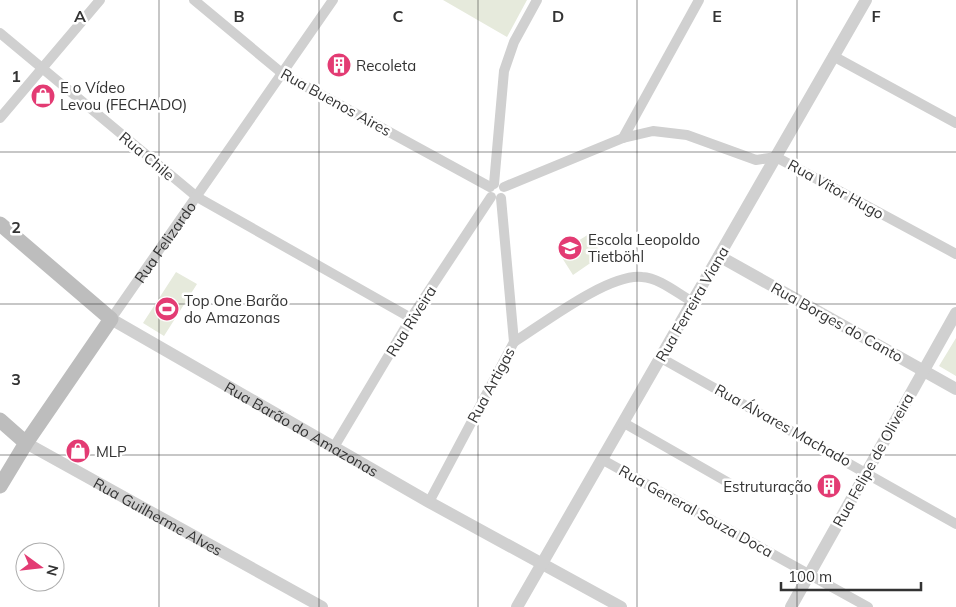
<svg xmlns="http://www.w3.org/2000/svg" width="956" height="607" font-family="Mulish,sans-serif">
<rect width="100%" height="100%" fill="#fff"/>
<!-- green -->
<path fill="#e6eadc" d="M443,0h84l-20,37z
M589,234l13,21 -29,20 -14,-22z
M176,272l21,12 -33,52 -21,-13z
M956,338v38l-17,-10z"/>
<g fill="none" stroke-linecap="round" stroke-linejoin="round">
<!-- minor -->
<g stroke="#d0d0d0" stroke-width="10">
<path d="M194,0l89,74 207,113"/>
<path d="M0,33l197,164 214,121"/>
<path d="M833,56l123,67"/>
<path d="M0,118l100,-118"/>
<path d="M623,138l76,-138"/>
<path d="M494,184l10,-113 10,-29 23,-42"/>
<path d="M504,187l119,-49 30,-7 34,4 69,25 20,-3 180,97"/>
<path id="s1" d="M111,319l222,-319"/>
<path d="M514,342c29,-18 95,-69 128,-65 18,1 36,17 51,25"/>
<path d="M661,358l295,166"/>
<path d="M624,423l105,60"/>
<path d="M334,447l77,-129 80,-121"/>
<path d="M603,460l265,147"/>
<path d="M429,502l85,-160 -13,-144"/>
</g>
<!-- tertiary -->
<g stroke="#d0d0d0" stroke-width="12">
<path d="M719,256l237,133"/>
<path id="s2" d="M111,319l318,183 192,105"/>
<path id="s3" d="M26,443l296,164"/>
<path d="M517,607l349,-607"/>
<path d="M791,607l165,-294"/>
</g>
<!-- secondary -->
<path stroke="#bdbdbd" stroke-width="15" d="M0,224l111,95 -85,124 -26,43
M0,420l26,23"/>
</g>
<!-- grid -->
<path fill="none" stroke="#333" stroke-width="1" stroke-opacity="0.55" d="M159,0v607M319,0v607M478,0v607M637,0v607M797,0v607M0,152h956M0,304h956M0,455h956"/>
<!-- icons -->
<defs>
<symbol id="building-disc" viewBox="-11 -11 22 22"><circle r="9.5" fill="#e33b73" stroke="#fff"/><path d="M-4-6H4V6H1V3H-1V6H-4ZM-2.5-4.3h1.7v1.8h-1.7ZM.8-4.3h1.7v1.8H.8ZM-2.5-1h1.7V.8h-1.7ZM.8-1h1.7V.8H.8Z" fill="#fff"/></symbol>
<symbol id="shop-disc" viewBox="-11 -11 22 22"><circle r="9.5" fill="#e33b73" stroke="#fff"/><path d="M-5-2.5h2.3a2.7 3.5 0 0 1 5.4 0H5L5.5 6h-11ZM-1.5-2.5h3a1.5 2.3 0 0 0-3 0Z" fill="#fff"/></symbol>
<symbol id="school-disc" viewBox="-11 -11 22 22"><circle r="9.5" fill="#e33b73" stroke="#fff"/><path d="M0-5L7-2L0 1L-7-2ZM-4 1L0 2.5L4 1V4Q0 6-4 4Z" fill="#fff"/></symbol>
<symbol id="stadium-disc" viewBox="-11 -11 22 22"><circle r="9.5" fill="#e33b73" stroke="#fff"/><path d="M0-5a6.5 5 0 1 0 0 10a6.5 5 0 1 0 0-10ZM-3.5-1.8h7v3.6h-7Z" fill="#fff"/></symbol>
</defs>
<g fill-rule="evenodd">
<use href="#building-disc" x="325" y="51" width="28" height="28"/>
<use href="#shop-disc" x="29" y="82" width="28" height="28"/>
<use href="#school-disc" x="556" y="234" width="28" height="28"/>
<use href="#stadium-disc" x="153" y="295" width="28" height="28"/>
<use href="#shop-disc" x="64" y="437" width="28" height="28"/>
<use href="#building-disc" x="815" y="472" width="28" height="28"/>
</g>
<g text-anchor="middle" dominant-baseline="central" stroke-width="5" stroke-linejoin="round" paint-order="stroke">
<!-- poi labels -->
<g font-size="15" fill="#333" stroke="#fff" text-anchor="start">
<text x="356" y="65">Recoleta</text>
<text x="60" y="87">E o Vídeo<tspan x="60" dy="17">Levou (FECHADO)</tspan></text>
<text x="588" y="239">Escola Leopoldo<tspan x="588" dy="17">Tietböhl</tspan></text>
<text x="184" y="300">Top One Barão<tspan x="184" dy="17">do Amazonas</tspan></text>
<text x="96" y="451">MLP</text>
<text x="812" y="486" text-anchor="end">Estruturação</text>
</g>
<!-- street labels -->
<g font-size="15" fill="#333" stroke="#fff">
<text transform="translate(336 102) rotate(29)">Rua Buenos Aires</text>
<text transform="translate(147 156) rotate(40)">Rua Chile</text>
<text transform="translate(836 189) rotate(29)">Rua Vitor Hugo</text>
<text stroke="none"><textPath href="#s1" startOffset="94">Rua Felizardo</textPath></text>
<text transform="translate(692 304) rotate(-60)">Rua Ferreira Viana</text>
<text transform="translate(411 321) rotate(-58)">Rua Riveira</text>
<text transform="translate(837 322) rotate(29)">Rua Borges do Canto</text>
<text transform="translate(491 385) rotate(-62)">Rua Artigas</text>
<text transform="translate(783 425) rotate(29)">Rua Álvares Machado</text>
<text stroke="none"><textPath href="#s2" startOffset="220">Rua Barão do Amazonas</textPath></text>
<text transform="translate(873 460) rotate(-61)">Rua Felipe de Oliveira</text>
<text transform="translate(696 511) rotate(29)">Rua General Souza Doca</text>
<text stroke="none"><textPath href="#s3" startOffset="151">Rua Guilherme Alves</textPath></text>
</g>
</g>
<g font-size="16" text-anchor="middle" font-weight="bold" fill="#333" stroke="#fff" stroke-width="5" stroke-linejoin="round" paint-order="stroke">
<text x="80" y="22">A</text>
<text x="239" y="22">B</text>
<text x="398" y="22">C</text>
<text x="558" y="22">D</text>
<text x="717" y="22">E</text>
<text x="876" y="22">F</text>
<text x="16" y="82">1</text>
<text x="16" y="233">2</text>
<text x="16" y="385">3</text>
</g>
<!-- north arrow -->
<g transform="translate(40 567) rotate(105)"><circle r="24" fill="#ffffff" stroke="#adadad"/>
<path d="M0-4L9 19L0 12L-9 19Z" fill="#e33b73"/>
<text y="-8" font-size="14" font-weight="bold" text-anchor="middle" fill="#333333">N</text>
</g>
<!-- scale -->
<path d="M781 582v8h140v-8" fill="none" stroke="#333333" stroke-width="2.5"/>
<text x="788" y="582" font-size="15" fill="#333333" stroke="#ffffff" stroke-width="4" paint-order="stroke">100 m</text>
</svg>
